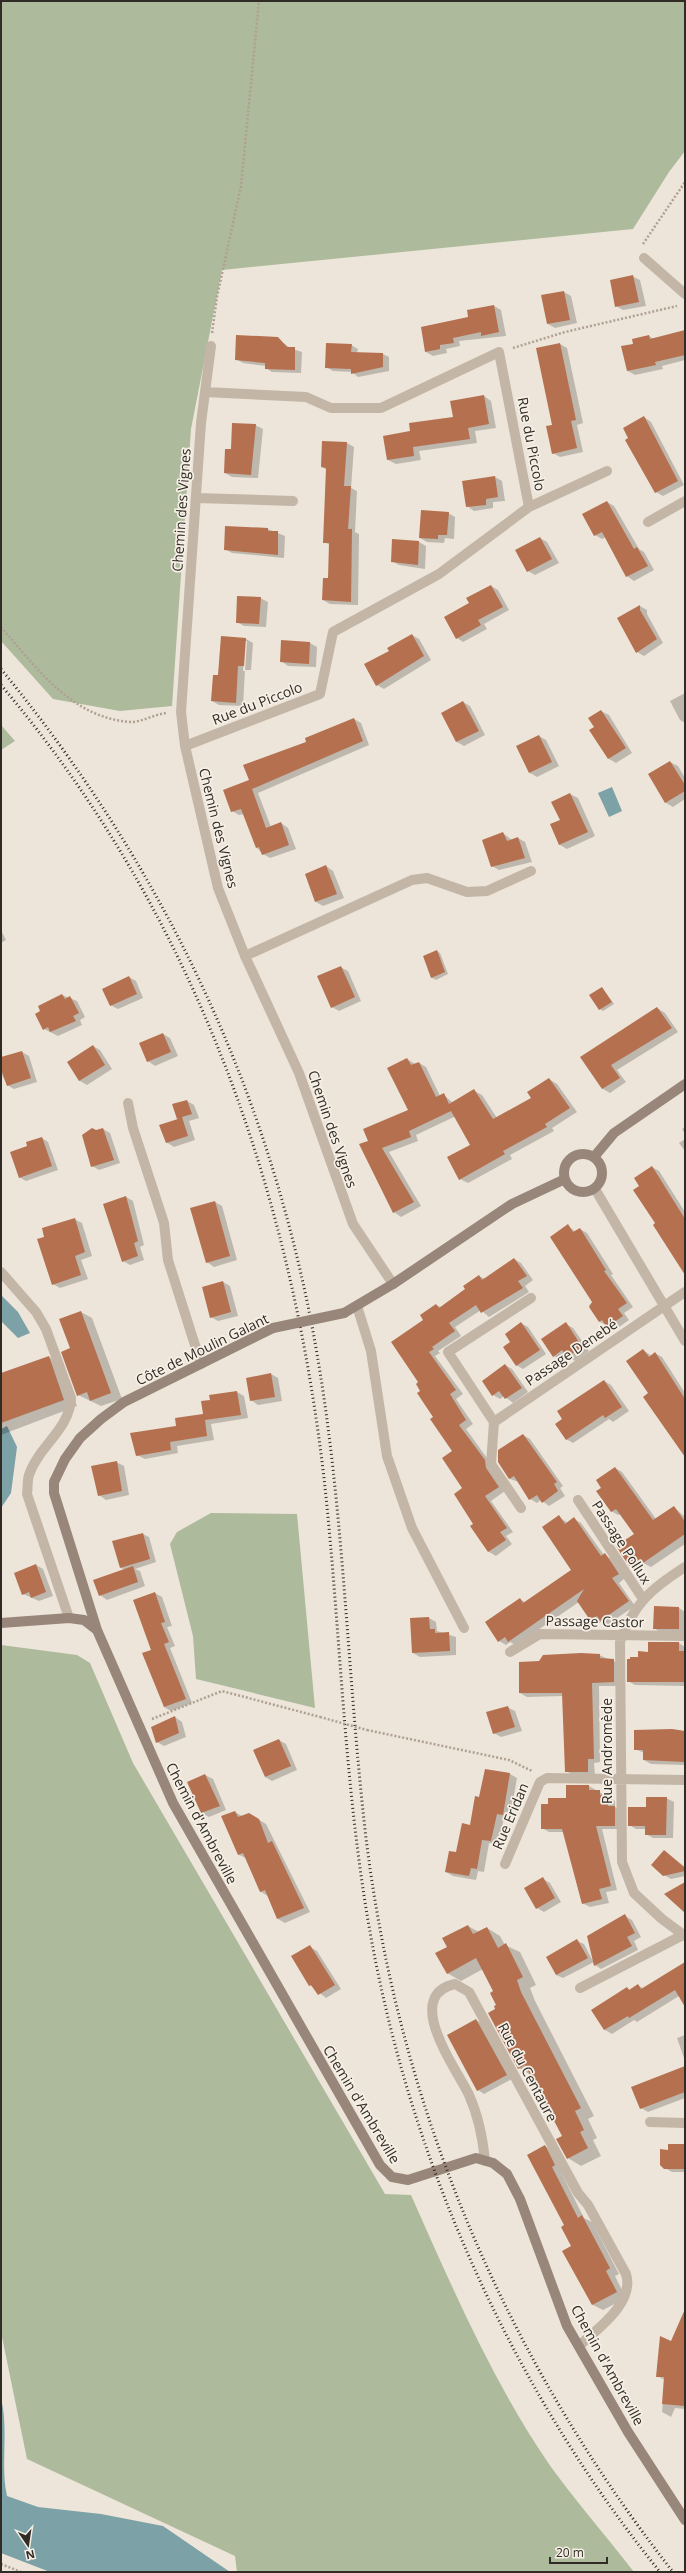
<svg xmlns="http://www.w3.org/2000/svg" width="686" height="2573" font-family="'Open Sans',sans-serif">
<rect width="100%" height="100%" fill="#ede5d9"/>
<!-- green -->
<path fill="#adba9c" d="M1,1h684v150l-16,21 -36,57 -411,41 -31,159 -19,277 -52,5 -67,-12 -52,-58z
M1,725l14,16 -14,9z
M211,1513l86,1 18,194 -119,-29 -3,-43 -23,-92 7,-12z
M1,1645l76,10 13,8 43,100 252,431 26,1c41,92 82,188 140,272 26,36 56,70 83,105h-397l-2,-16 -208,-97 -26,-127z"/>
<!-- water -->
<path fill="#7ca1a6" d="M612,787l10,24 -13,6 -11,-24z
M1,1295l17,17 12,21 -12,5 -17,-17z
M7,1426l10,21 -6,46 -10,15v-79z
M1,2398c8,32 -1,67 6,98l31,11 63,7 62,12 67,46h-180l-49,-19z"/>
<!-- shadow -->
<path fill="#0003" fill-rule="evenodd" d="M632,276l8,4 6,26 -23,4 -7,-4z
M564,292l7,4 6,27 -22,5 -7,-4z
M494,306l7,4 5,26 -47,5 1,5 -14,3 1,4 -14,3 -7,-4 -4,-25 47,-9z
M685,331v29l-23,6 1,3 -28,6 -7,-4 -5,-24 11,-2 15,-9 5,3z
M277,338l13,10 12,4 -1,21 -29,-1 -6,-4v-2l-23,-3 -7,-4z
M560,344l7,4 16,75 -6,2 6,27 -23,5 -7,-4z
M351,345l7,4 -1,4 26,1 6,3v14l-31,6 -6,-5 -19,-1 -7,-4z
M484,396l7,5 5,27 -21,3 2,12 -58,8 2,9 -25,4 -8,-4 23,-28 43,-14z
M644,417l7,5 33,63 -21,11 -7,-4z
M255,425l8,4 -5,49 -26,-1 -7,-4 7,-23z
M347,443l7,4 -3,41 6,3 -2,41 4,2 -1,71 -28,-1 -7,-4 6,-20 1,-35 -6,-3 3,-72 -5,-3z
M495,477l7,4 3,20 -12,1v6l-19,3 -7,-5z
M607,502l7,4 25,43 5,3 10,18 -20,11 -7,-5 -21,-39 -4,2 -7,-4z
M448,513l7,4 -1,22 -9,-1 -1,5 -17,-1 -7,-4z
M268,529l17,7 -1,22 -52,-5 -7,-4z
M540,538l7,4 12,21 -24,12 -7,-4z
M419,542l7,4 -1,23 -26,-4 -7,-4z
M491,586l7,4 11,20 -25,14 3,5 -24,13 -6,-4 13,-35z
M260,598l8,4 -2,25 -22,-1 -7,-4z
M640,606l7,4v4l16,29 -19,13 -7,-4 -19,-33z
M412,635l7,4 12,21 -47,29 -7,-4 13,-34z
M246,639l7,4 -2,27h-6l-2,36 -24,-1 -7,-4 7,-25zM245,641h2l-2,30h-2z
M282,641l28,2 7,4 -1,20 -28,-1 -7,-5z
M685,693v30l-5,-3 -10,-19z
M463,702l7,4 15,29 -21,11 -7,-4 -15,-29z
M601,711l8,4 23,38 -16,10 -7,-4 -13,-32z
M354,719l7,4 8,22 -111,48 13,34 10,-4 7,5 8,21 -26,9 -7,-4 -6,-6 -13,-34 -5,1 -7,-4 18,-30 57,-39z
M539,736l7,4 13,26 -22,11 -7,-4 -13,-27z
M670,762l8,4 7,12v21l-12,8 -7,-4 -17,-29z
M570,794l8,4 17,38 -28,13 -7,-4 -9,-20 10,-5z
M503,833l9,7 6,-2 7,4 7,20 -33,8 -7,-4z
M326,866l7,5 11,27 -21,8 -7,-4 -10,-28z
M1,930l5,10 -5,3z
M437,951l3,2 8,21 -12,6 -4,-2 -8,-22z
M340,967l8,4 13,30 -22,10 -7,-4z
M129,977l7,4 7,17 -25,11 -8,-4z
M602,988l12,16 -11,7 -3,-2z
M62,995l15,6 8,16 -5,3 2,5 -24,11 -14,-7z
M657,1008l8,5 13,19 -61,38 9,12 -16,11 -7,-4 -21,-32z
M163,1034l7,4 8,18 -23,10 -7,-5z
M93,1046l7,4 12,19 -25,16 -7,-4 -12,-19z
M22,1052l7,4 8,26 -23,7 -7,-4 -5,-10 -1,-17z
M407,1059l8,5 4,-1 7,4 14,29 4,-1 9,8 21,-12 8,4 15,23 36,-20 16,-19 8,5 20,28 -25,16 2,3 -44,24 2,4 -44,24 -8,-4 11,-34 -15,-29 -40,19 2,6 -29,11 32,54 -20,11 -7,-5 -25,-70 40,-31z
M187,1101l7,4 5,13 -10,3 6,19 -21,7 -8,-5z
M685,1127v7l-3,-5z
M92,1129l4,2 7,-2 7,4 10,30 -21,7 -7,-4 -9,-30z
M42,1138l6,4 10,28 -32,11 -7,-4 9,-31z
M685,1139v12l-6,-8z
M652,1167l7,4 26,41v56l-28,-44 -17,-38z
M126,1197l7,4 11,44 -4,2 4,13 -14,5 -7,-4z
M215,1202l7,4 15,54 -23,7 -7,-5z
M74,1219l8,4 10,33 -11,4 7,19 -28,9 -7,-4 -7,-47z
M568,1226l8,6 4,-3 7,4 26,41 -2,1 22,32 -9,6 5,7 -14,10 -15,-8 -11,-17 5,-3z
M514,1259l7,4 12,17 -8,6 4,6 -40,25 -8,-7 -26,17 6,9 -23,15 2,2 -5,3 28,38 -7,5 17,25 -7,5 26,36 13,26 -14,10 22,31 -7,4 6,8 -16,12 -7,-4 -18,-26 4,-2 -22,-73 -34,-69 5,-62 12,-15 5,2 26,-17 12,-14 6,3z
M223,1282l7,4 8,30 -20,5 -7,-4z
M81,1312l11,6 30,81 -21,7 -23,-11 -6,-46z
M521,1323l7,4 18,27 -23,15 -7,-4 -4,-23z
M566,1324l7,4 16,23 -14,10 -8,-5 -6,4 -7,-4z
M643,1350l9,6 3,-3 7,4 23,36v63l-35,-62z
M49,1357l13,8 15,41 -76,29v-60z
M505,1365l7,4 16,23 -15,11 -9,-7 -4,3 -7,-4z
M271,1374l7,4 4,23 -24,4 -7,-5z
M604,1381l7,4 18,26 -16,11 -4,-3 -36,24 -7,-4 -2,-20z
M237,1392l7,4 4,22 -37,6 3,16 -37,6 1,7 -33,6 -8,-4 40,-29 28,-12 6,-13z
M523,1435l7,4 33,47 -3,2 5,8 -16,10 -8,-6 -4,3 -7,-4 -11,-17 -9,-3 -11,-17z
M116,1462l8,4 5,29 -23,5 -7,-5z
M615,1468l7,4 34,47 18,-12 11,10v27l-34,23 -6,-3 -8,6 -7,-4 -13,-20 18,-12 -14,-20 -3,1 -7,-4 -9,-23z
M559,1517l9,6 6,-4 7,4 23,32 8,4 13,19 -6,5 16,23 -27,18 -6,-3 -4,3 -7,-5 -12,-17 -63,43 -6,-3 -4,3 -7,-4 21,-42 6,4 46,-33z
M143,1534l6,3 7,25 -21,7 5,2 5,15 -38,14 -7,-5 25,-25 -4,-2z
M36,1565l7,4 10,27 -14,5 -16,-7z
M155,1593l7,4 10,29 -5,1 8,19 -5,2 22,55 -21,8 -7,-4 -12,-56z
M679,1608l6,4v21h-24l-7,-5z
M429,1618l7,4 1,9 19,6v18l-36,2 -7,-4z
M679,1643l6,4v39l-50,-1 -7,-4 11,-23z
M599,1655l21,9v22h-21l1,76 -6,1 1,13 -22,-1 -7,-4 -2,-75 -37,1 -7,-4z
M507,1707l8,4 7,20 -21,6 -7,-4z
M175,1717l7,5 4,15 -22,9 -7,-4z
M685,1732v33l-34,-1 -7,-4v-7l-9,-4z
M279,1740l7,4 11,26 -25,11 -7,-4z
M510,1774l7,4 -7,40h-6l-6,26 -9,-1 -5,29 -6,-1 -2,9 -23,-4 -7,-4 24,-46 10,-28z
M205,1775l8,4 13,31 -17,7 -7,-4 -13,-31z
M589,1786l26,15v6l7,4v18h-20l15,61 -11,2 3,11 -19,4 -8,-4 -18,-71h-15l-7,-4 7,-23 18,-6z
M666,1798l8,4 -1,36h-20l-7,-4v-5h-10l-7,-4 18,-17z
M235,1812l7,4 14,2 10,6 44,88 -25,11 -7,-4 -10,-23 -7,-4 -15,-34 -7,-3z
M665,1851l20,16v9l-14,3 -7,-4z
M543,1879l7,4 11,19 -17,10 -7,-4z
M625,1916l7,4 9,17 -7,4 4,9 -37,19 -6,-4 -1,-3 -31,16 -7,-3 21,-34 7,3 9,17z
M468,1926l11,6 8,-4 13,8 5,9 15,7 16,33 -6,3 5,13 59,115 -6,3 9,19 -4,2 8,16 -20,10 -13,-8 -4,-22 -33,-61 -12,-7 -22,-58 -2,-19 -12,-22 -22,12 -14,-8 1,-26z
M310,1947l7,4 24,38 -15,9 -16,-13z
M685,1963v41l-6,-8 -42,26 -3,-2 -22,14 -7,-4 -13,-20 35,-22 3,2 8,-5 6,4z
M476,2020l7,4 29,55 -28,15 -6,-4z
M685,2035v26l-8,-23z
M685,2067v31l-37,14 -7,-4z
M685,2145v27h-13l-7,-4z
M545,2146l10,6 10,18 -4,2 23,46 8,4 27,52 -4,2 11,22 -23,12 -10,-5 -21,-59z
M685,2311v98l-10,-1 -4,9 -9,-5 3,-32 -8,-4z"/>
<!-- building -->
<path fill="#b5704f" d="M633,275l6,27 -24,5 -5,-27z
M564,291l6,29 -23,4 -6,-29z
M494,305l5,27 -18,4v-4l-28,6 1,5 -14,2v4l-15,3 -4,-25 47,-10 -1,-7z
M685,330v25l-30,7 1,3 -29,6 -6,-25 12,-2 -1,-5 17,-4 1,4z
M236,335l42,2 9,10h8v23l-30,-1v-6l-30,-3z
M326,343l26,1 -1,8 32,1v14l-32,7v-5l-26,-1z
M560,343l16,77 -5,1 6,27 -25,6 -6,-28 6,-1 -16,-77z
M484,395l5,29 -21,4 2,11 -57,8 1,9 -27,4 -4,-24 27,-5 -1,-8 44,-6 -3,-16z
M644,416l34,65 -23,12 -30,-53 3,-2 -5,-10z
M232,423l24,1 -5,51 -27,-2 1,-24h6z
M322,441l25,1 -3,44h7l-3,43h4l-1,73 -29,-2 1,-22h5l1,-35h-6l3,-75 -5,-1z
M495,476l3,21 -12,2v6l-20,2 -4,-26z
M607,501l27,48 3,-2 11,19 -22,11 -24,-45 -8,4 -12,-22z
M421,510l28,2 -2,23h-9v4l-19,-1z
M225,526l43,2v3h10v24l-54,-5z
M540,537l12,22 -25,13 -12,-22z
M392,539l27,2 -1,24 -27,-3z
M491,585l12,22 -25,13 3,5 -25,14 -12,-22 25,-14 -3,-5z
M237,596l24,1 -2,27 -23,-1z
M640,605v5l17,29 -21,14 -19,-35z
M412,634l12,22 -48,30 -12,-22 25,-13 -2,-3z
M221,636l25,2 -2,28h-6l-2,37 -25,-2 2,-26h5z
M281,640l29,2 -1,22 -29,-2z
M463,701l16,30 -23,11 -15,-29z
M601,710l25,38 -18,11 -19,-29 5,-3 -6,-9z
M354,718l9,23 -111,48 14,39 15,-6 8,23 -27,10 -3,-8 -3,1 -15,-39 -10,3 -8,-22 26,-10 -6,-15 63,-23 -1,-4z
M539,735l13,27 -23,11 -13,-27z
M670,761l15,24v6l-20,12 -17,-29z
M570,793l18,39 -29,13 -9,-21 10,-4 -9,-18z
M503,832l4,9 11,-4 7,21 -34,9 -9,-27z
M326,865l11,29 -22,8 -10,-28z
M437,950l8,22 -14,6 -8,-22z
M341,966l14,31 -24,11 -14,-32z
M129,976l8,18 -27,12 -8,-17z
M602,987l10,15 -13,8 -10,-15z
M62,994l3,5 5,-3 9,17 -6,3 3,5 -26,11 -2,-5 -5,3 -8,-16 5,-3 -2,-5z
M657,1007l15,21 -61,37 9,13 -18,11 -22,-32z
M163,1033l8,19 -24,10 -8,-19z
M93,1045l12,20 -26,16 -12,-19z
M22,1051l9,27 -24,8 -6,-17v-12z
M407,1058l4,7 8,-3 17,35 8,-4 5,11 25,-15 19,30 38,-21 -4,-6 22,-14 21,30 -25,16 2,3 -44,24 2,3 -46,26 -12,-23 23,-12 -19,-34 -42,20 2,6 -29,11 32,54 -21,11 -34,-69 9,-3 -5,-12 45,-19 -21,-42z
M187,1100l5,14 -10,3 6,19 -22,7 -7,-18 22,-7 -4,1 -5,-15z
M92,1128l4,2 7,-2 11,32 -23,7 -9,-32z
M42,1137l10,29 -33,12 -9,-26 17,-6 -1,-4z
M652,1166l33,53v56l-32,-50 2,-2 -22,-33 6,-4 -5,-8z
M126,1196l12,45 -4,2 4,13 -16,6 -19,-58z
M215,1201l15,55 -24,7 -16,-55z
M75,1218l10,34 -10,4 6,19 -29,10 -15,-46 7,-2 -2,-9z
M568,1224l5,8 7,-4 26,42 -2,1 23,32 -9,6 5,7 -16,11 -5,-7 -3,2 -10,-15 3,-5 -42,-65z
M514,1258l13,18 -9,5 5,7 -42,25 -5,-8 -27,18 6,8 -23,16 2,2 -5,3 27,38 -6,4 16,26 -7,5 26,35 1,8 13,19 -14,9 22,32 -7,4 6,8 -18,12 -18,-26 3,-2 -19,-30 8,-6 -20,-30 10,-7 -22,-32 3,-2 -16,-24 3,-2 -4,-7 2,-2 -27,-40 32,-22 -3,-5 16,-11 3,4 26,-19 -2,-3 16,-11 3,5z
M223,1281l8,31 -21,6 -8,-31z
M81,1311l30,82 -21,8 -3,-9 -10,4 -16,-44 9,-4 -11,-29z
M521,1322l19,28 -24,16 -13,-19 7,-5 -5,-8z
M566,1322l16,25 -15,10 -5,-7 -9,7 -12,-18z
M643,1349l6,8 6,-5 30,47v58l-42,-60 5,-4 -22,-32z
M49,1356l15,44 -63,23v-50z
M505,1364l17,24 -17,11 -6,-8 -7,5 -10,-15z
M271,1373l4,24 -25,4 -4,-23z
M604,1380l18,27 -17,11 -2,-3 -37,25 -11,-16 7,-5 -5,-8z
M237,1391l4,24 -36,5 2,16 -37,6 1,8 -35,6 -6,-23 46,-7 -1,-8 28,-4 -2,-13 9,-1 -1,-5z
M523,1434l34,48 -3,2 4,7 -16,12 -5,-8 -8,5 -15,-24 -5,3 -11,-17v-12z
M117,1461l5,30 -24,5 -7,-30z
M615,1467l38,53 21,-14 11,16v12l-42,29 -3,-4 -11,7 -13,-20 18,-12 -18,-25 -5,3 -15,-21 5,-3 -5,-8z
M559,1515l6,9 9,-7 27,39 4,-3 14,21 -7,4 17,23 -29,20 -3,-5 -7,4 -13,-19 7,-12 -76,53 -3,-5 -7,5 -13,-20 35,-24 3,5 48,-33 -29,-43z
M143,1533l7,26 -30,9 -8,-27z
M36,1564l10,28 -15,6 -2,-6 -7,3 -8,-22z
M133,1566l5,16 -39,14 -6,-16z
M155,1592l10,30 -4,1 8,19 -5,2 22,55 -22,8 -22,-54 9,-3 -18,-50z
M654,1606l25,1v22h-26z
M429,1617l1,12h5v4l14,-1 1,19 -38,2 -2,-35z
M648,1642h31v9h6v31h-58v-23h3v-2h8v-6l10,1z
M581,1653l19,1v4l14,1v23l-22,1 2,76h-6v13h-23l-3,-79h-43v-31l20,-1 4,-6z
M508,1706l7,21 -22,7 -7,-22z
M175,1716l4,17 -23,10 -5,-16z
M672,1729l13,2v31l-42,-2v-10h-9v-20z
M279,1739l12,27 -26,11 -12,-27z
M485,1769l25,4 -7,42 -6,-1 -6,27 -9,-1 -5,29 -6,-1 -2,8 -24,-4 4,-21 7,1 6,-29 8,2 5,-29 4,1z
M205,1774l15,32 -19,7 -14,-31z
M566,1785h23v5h11v5l8,1v10h7v20h-19l15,60 -12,3 3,10 -20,5 -20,-75h-21v-25h7v-6h18z
M646,1797h21l-1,38h-21v-9h-17v-19h18z
M235,1811l3,6 11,-4 10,6 9,24 4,-2 32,67 -27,11 -12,-29 -5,2 -17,-39 -5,2 -17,-39z
M664,1850l21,18v3l-22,5 -12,-11z
M543,1877l12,21 -19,11 -12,-21z
M685,1882v31l-21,-19z
M625,1914l10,19 -8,4 5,9 -38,20 -7,-30z
M468,1925l5,9 14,-7 11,21 8,-5 17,34 -6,3 4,12 60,116 -6,3 9,19 -4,2 8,16 -21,11 -11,-20 6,-3 -37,-71 -7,4 -30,-56 7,-4 -1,-3 2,-1 -6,-12 3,-2 -17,-33 -29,16 -12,-21 12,-6 -5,-9z
M577,1939l11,19 -32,17 -10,-18z
M310,1945l25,40 -17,10 -7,-10 -2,1 -18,-30z
M685,1962v45l-10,-17 -46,28 -1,-2 -24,14 -13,-20 36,-23 2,3 9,-6 3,5z
M476,2019l31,56 -30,16 -30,-56z
M685,2066v26l-45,17 -9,-22z
M668,2144h17v25h-21l-4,-4v-16l8,1z
M545,2145l10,20 -3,2 26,51 4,-3 28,53 -4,3 11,21 -25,13 -30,-54 9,-5 -10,-19 3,-2 -37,-70z
M685,2309v97l-23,-2 2,-27h-8l4,-41 11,5z"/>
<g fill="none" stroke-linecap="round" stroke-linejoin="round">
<!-- path -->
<path stroke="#afa092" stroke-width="2.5" stroke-dasharray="2 2" stroke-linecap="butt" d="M643,244l42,-62
M212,333l5,-36 24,-111 18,-185
M513,348l52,-16 112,-26
M1,627c36,41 70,91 130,95 11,0 24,-8 36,-9
M152,1719l70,-28 98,26
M367,1730l142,30 23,11
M1,2564l20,8"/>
<!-- lane -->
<path stroke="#c3b6a7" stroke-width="10" d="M196,498l97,3
M648,522l37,-21
M245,956l167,-76 15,-2 40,14 20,-1 44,-20
M357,1306l14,45 16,105 25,72 52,100"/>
<!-- street -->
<path stroke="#c3b6a7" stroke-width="10" d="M644,258l41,36
M211,346l-10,77 -20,289 4,34 33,142 27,68 54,117 54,151 40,60
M529,507l78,-36
M185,746l135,-52 13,-62 106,-58 90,-67 -30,-155 -118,56h-50l-25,-11 -101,-5
M128,1103l5,25 31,95 4,37 33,104
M595,1189l90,152
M1,1272l35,40 10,17 25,69c-1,31 -33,49 -42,77 -2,6 -1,13 -2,19l42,124
M494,1422l191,-130
M578,1500l65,99
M521,1508l-30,-44 3,-42 -46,-70 83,-54
M685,1567c-33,21 -52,37 -65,75l2,220 12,31 28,26 23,17
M510,1652l30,-18 145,2
M505,1864l35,-82 7,-4 138,2
M580,1988l103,-53
M650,2122l35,1
M485,2161c-2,-21 -7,-46 -16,-66 -13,-27 -67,-99 -14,-111l14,8 109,201 10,12 38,69c9,29 -29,55 -47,72"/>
<!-- secondary -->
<path stroke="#978679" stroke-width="10" d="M564 1173a19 19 0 1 1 38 0a19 19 0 1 1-38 0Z
M594,1157l20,-24 71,-49
M344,1313l49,-29 119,-80 53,-25
M273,1328l-149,74 -23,17 -21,19 -15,21 -11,23v11l43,137 76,173 207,362 12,12 16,3 68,-22 17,5 14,11 13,25 47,127 61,106 57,88
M1,1623l68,-5 15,2 13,10"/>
<!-- rail -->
<path stroke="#312b26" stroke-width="3" stroke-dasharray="1 3" stroke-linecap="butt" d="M1,669c147,179 248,379 300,605 43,185 43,376 65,564 33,270 140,521 307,734
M1,685c192,227 289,501 323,793 19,173 20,348 59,518 47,208 143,410 277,576"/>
<!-- path-bridge -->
<path stroke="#afa092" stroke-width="2.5" stroke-dasharray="2 2" stroke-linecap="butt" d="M320,1717l47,13"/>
<!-- secondary-bridge -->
<path stroke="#978679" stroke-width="10" d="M273,1328l71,-15"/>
</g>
<g text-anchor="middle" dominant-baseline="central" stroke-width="3.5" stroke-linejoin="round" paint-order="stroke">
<!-- street labels -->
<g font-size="14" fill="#312b26" stroke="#f6efe5">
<text transform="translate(532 444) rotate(79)">Rue du Piccolo</text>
<text transform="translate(181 510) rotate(-86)">Chemin des Vignes</text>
<text transform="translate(257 703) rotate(-21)">Rue du Piccolo</text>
<text transform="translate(219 828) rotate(76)">Chemin des Vignes</text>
<text transform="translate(333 1129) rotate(71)">Chemin des Vignes</text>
<text transform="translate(202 1349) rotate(-26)">Côte de Moulin Galant</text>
<text transform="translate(571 1352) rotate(-34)">Passage Denebé</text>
<text transform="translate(622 1542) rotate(57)">Passage Pollux</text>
<text transform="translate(595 1621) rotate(1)">Passage Castor</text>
<text transform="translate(606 1751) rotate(-90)">Rue Andromède</text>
<text transform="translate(510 1816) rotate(-67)">Rue Eridan</text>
<text transform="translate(202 1823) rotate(62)">Chemin d'Ambreville</text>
<text transform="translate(528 2072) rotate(62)">Rue du Centaure</text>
<text transform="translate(362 2104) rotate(59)">Chemin d'Ambreville</text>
<text transform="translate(608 2365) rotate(61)">Chemin d'Ambreville</text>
</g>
</g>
<!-- border -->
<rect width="686" height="2573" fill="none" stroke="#312b26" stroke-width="4"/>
<!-- north arrow -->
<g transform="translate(28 2545) rotate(167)" stroke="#f6efe5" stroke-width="3" paint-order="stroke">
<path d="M0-3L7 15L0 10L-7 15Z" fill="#312b26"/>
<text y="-6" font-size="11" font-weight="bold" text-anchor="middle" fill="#312b26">N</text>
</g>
<!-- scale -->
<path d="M550 2557v6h57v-6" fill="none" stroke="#312b26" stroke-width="2"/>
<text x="556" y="2557" font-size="12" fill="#312b26" stroke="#f6efe5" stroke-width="3" paint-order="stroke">20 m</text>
</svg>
